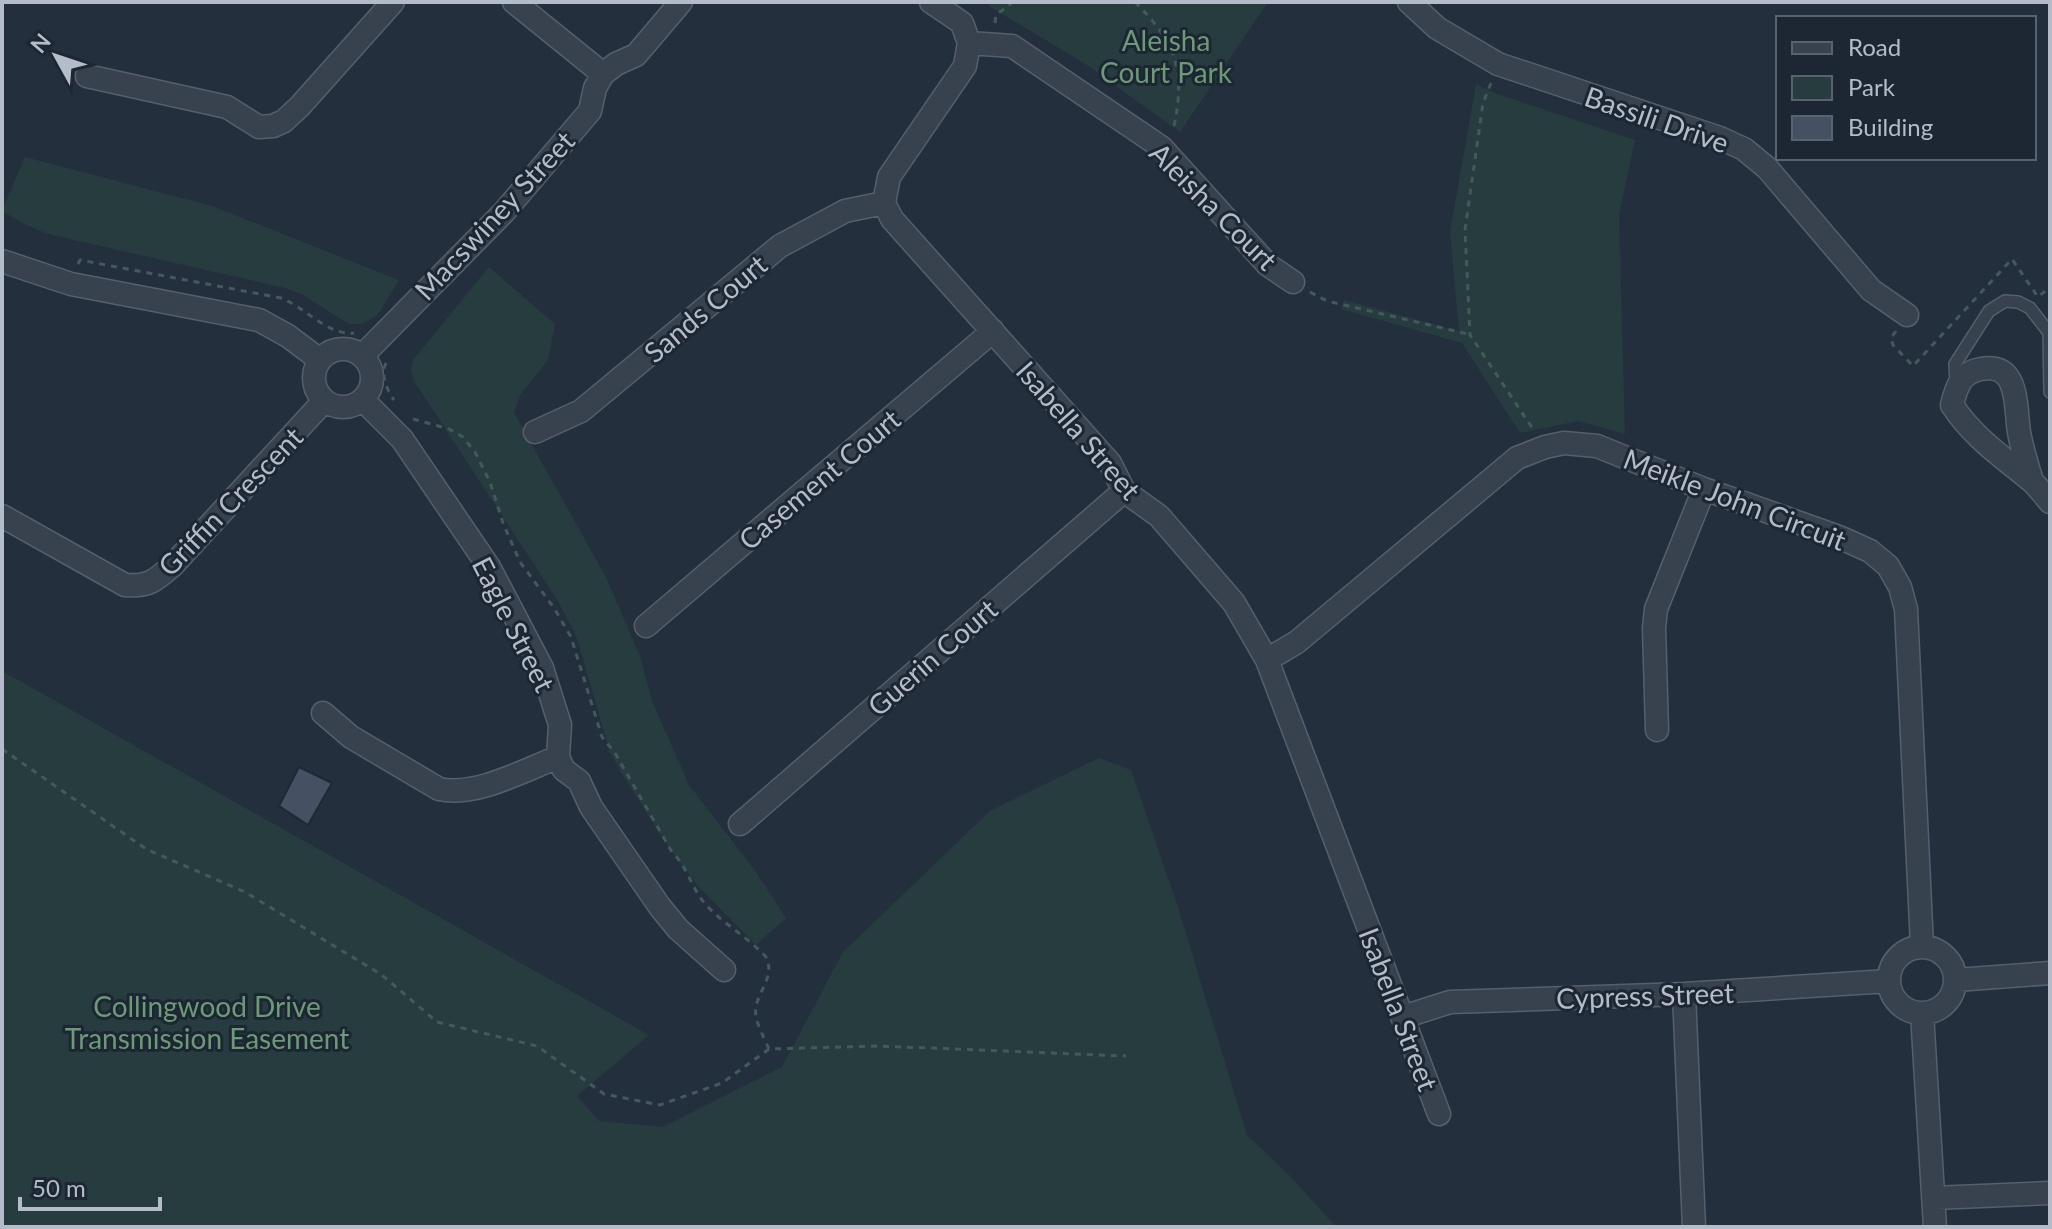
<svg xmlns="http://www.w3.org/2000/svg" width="2052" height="1229" font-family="Lato,sans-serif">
<rect width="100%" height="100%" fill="#242f3e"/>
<!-- green -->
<path fill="#263c3f" d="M992,2h276l-88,130 -93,-67 -98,-59z
M1476,84l19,9 140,47 -16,75 6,219 -47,-13 -58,12 -58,-90 -121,-34 3,-9 115,31 -9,-99z
M25,157l187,49 187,74 -22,36 -16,8h-12l-48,-30 -16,-6 -237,-54 -24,-10 -22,-13z
M489,267l66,57 -7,36 -28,35 -6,18 92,164 34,79 12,45 37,84 65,84 32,49 -30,27 -58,-59 -33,-44 -44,-70 -11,-19 -34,-118 -20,-37 -142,-217 -3,-11 2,-10z
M2,671l647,364 -72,61 22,25 64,6 119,-60 61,-115 147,-141 109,-53 32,12 47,137 69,228 43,41 46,51h-1334z"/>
<!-- building -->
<path fill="#455162" stroke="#1f2835" stroke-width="2" d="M299,767l33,16 -24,42 -29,-19z"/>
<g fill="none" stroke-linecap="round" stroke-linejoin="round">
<defs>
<path id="lane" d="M2049,332l1,60
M1956,383l-1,-19 34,-53 16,-10 13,1 12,6 20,26"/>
<path id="street" d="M514,2l89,72
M931,2l31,21 7,20 -4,23 -76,111 -5,26 8,16 218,244 14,28 35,25 75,87 33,57 172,454
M1409,2l28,26 61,36 222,74 24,11 23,19 104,122 36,25
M969,43l43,3 149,101 107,118 25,17
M87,76l140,31 32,20 14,-1 11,-5 16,-15 93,-104
M2,261l69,23 188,36 29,16 32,24
M314 378a29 29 0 1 1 58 0a29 29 0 1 1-58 0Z
M362,356l142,-144 86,-101 5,-23 8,-14 13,-10 20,-9 45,-53
M363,400l39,39 87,128 53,101 18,57 -2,32 6,13 15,11 12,26 69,100 18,22 46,41
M535,432l46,-21 199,-165 65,-35 39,-8
M2032,481c-5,-16 -10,-32 -13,-49 -4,-25 1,-70 -38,-63 -20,3 -25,19 -29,36 20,31 49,51 77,74 8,6 14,15 21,23
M2,516l123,69c23,2 30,-4 47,-19l152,-165
M646,626l347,-295
M1267,660l30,-18 220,-184 28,-11 19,-4 33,3 107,43 135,48 31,14 18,15 12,21 6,22 16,337
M323,713l28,24 88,52c36,8 84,-18 119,-32
M1657,730l-3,-102 2,-19 48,-120
M740,824l384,-333
M1889 980a33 33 0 1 1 66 0a33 33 0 1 1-66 0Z
M1956,980l94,-7
M1684,994l10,233
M1922,1013l13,214
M1403,1017l47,-15 234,-8 205,-13
M1934,1198l116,-5"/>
</defs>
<!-- lane casing -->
<use href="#lane" stroke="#565f6c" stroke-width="14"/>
<!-- street casing -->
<use href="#street" stroke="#565f6c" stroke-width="25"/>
<!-- path -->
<path stroke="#44595c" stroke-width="3" stroke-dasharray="6 6" stroke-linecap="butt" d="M1135,2c43,43 51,70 38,129
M995,23l1,-8 17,-13
M1491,83l-8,20 -18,127 5,105 63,94
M78,264l2,-4 201,38c24,9 47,38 73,35
M1310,292l17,9 141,33
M1896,331l-5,7 2,7 20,21 99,-107 26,38 12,-10
M386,363c-6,12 1,27 8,37
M413,419l36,10 14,8 12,15 15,30 13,41 17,39 34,46 17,29 31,100 13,16 57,99c15,14 20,38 35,54 18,19 42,32 59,51 9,18 -6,32 -10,49 -3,13 8,31 13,43
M2,749l144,100 99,43 137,83 55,47 100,24 67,48 56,11 62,-22 47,-34 110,-3 247,10"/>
<!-- lane -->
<use href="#lane" stroke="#38414e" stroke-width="11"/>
<!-- street -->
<use href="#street" stroke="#38414e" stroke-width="22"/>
</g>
<g text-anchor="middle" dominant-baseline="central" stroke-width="6" stroke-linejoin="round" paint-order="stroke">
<!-- park labels -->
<g font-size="28" fill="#6b9a76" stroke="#1d2633">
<text x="1166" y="40">Aleisha<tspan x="1166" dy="32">Court Park</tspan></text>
<text x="207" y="1006">Collingwood Drive<tspan x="207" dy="32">Transmission Easement</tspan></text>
</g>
<!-- street labels -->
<g font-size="28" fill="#b4bcc9" stroke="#1d2633">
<text transform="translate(1657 119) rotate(19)">Bassili Drive</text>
<text transform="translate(1214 206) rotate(45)">Aleisha Court</text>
<text transform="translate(494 215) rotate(-47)">Macswiney Street</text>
<text transform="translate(705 308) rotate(-40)">Sands Court</text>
<text transform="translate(1079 430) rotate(49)">Isabella Street</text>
<text transform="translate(819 479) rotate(-40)">Casement Court</text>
<text transform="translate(1735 499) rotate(21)">Meikle John Circuit</text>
<text transform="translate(230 501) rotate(-46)">Griffin Crescent</text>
<text transform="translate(514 624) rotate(63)">Eagle Street</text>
<text transform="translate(932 657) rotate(-41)">Guerin Court</text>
<text transform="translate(1645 995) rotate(-2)">Cypress Street</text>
<text transform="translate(1399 1009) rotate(69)">Isabella Street</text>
</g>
</g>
<!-- border -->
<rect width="2052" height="1229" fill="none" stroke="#b4bcc9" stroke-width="8"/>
<!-- legend -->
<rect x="1776" y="16" width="260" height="144" fill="#1d2633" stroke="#59626f" stroke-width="2"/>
<rect x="1792" y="42" width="40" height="12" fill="#38414e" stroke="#59626f" stroke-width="2"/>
<text x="1848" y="56" font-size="24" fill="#b4bcc9">Road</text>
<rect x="1792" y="76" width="40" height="24" fill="#263c3f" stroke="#59626f" stroke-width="2"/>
<text x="1848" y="96" font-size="24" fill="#b4bcc9">Park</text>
<rect x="1792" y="116" width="40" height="24" fill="#455162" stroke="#59626f" stroke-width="2"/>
<text x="1848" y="136" font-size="24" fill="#b4bcc9">Building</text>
<!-- north arrow -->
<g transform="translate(56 56) rotate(310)" stroke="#1d2633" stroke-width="6" paint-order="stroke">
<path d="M0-6L14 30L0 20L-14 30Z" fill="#b4bcc9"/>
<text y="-12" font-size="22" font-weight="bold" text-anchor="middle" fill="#b4bcc9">N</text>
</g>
<!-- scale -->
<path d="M20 1197v12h140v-12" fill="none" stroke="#b4bcc9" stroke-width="4"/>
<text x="32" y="1197" font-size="24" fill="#b4bcc9" stroke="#1d2633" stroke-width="6" paint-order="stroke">50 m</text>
</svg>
